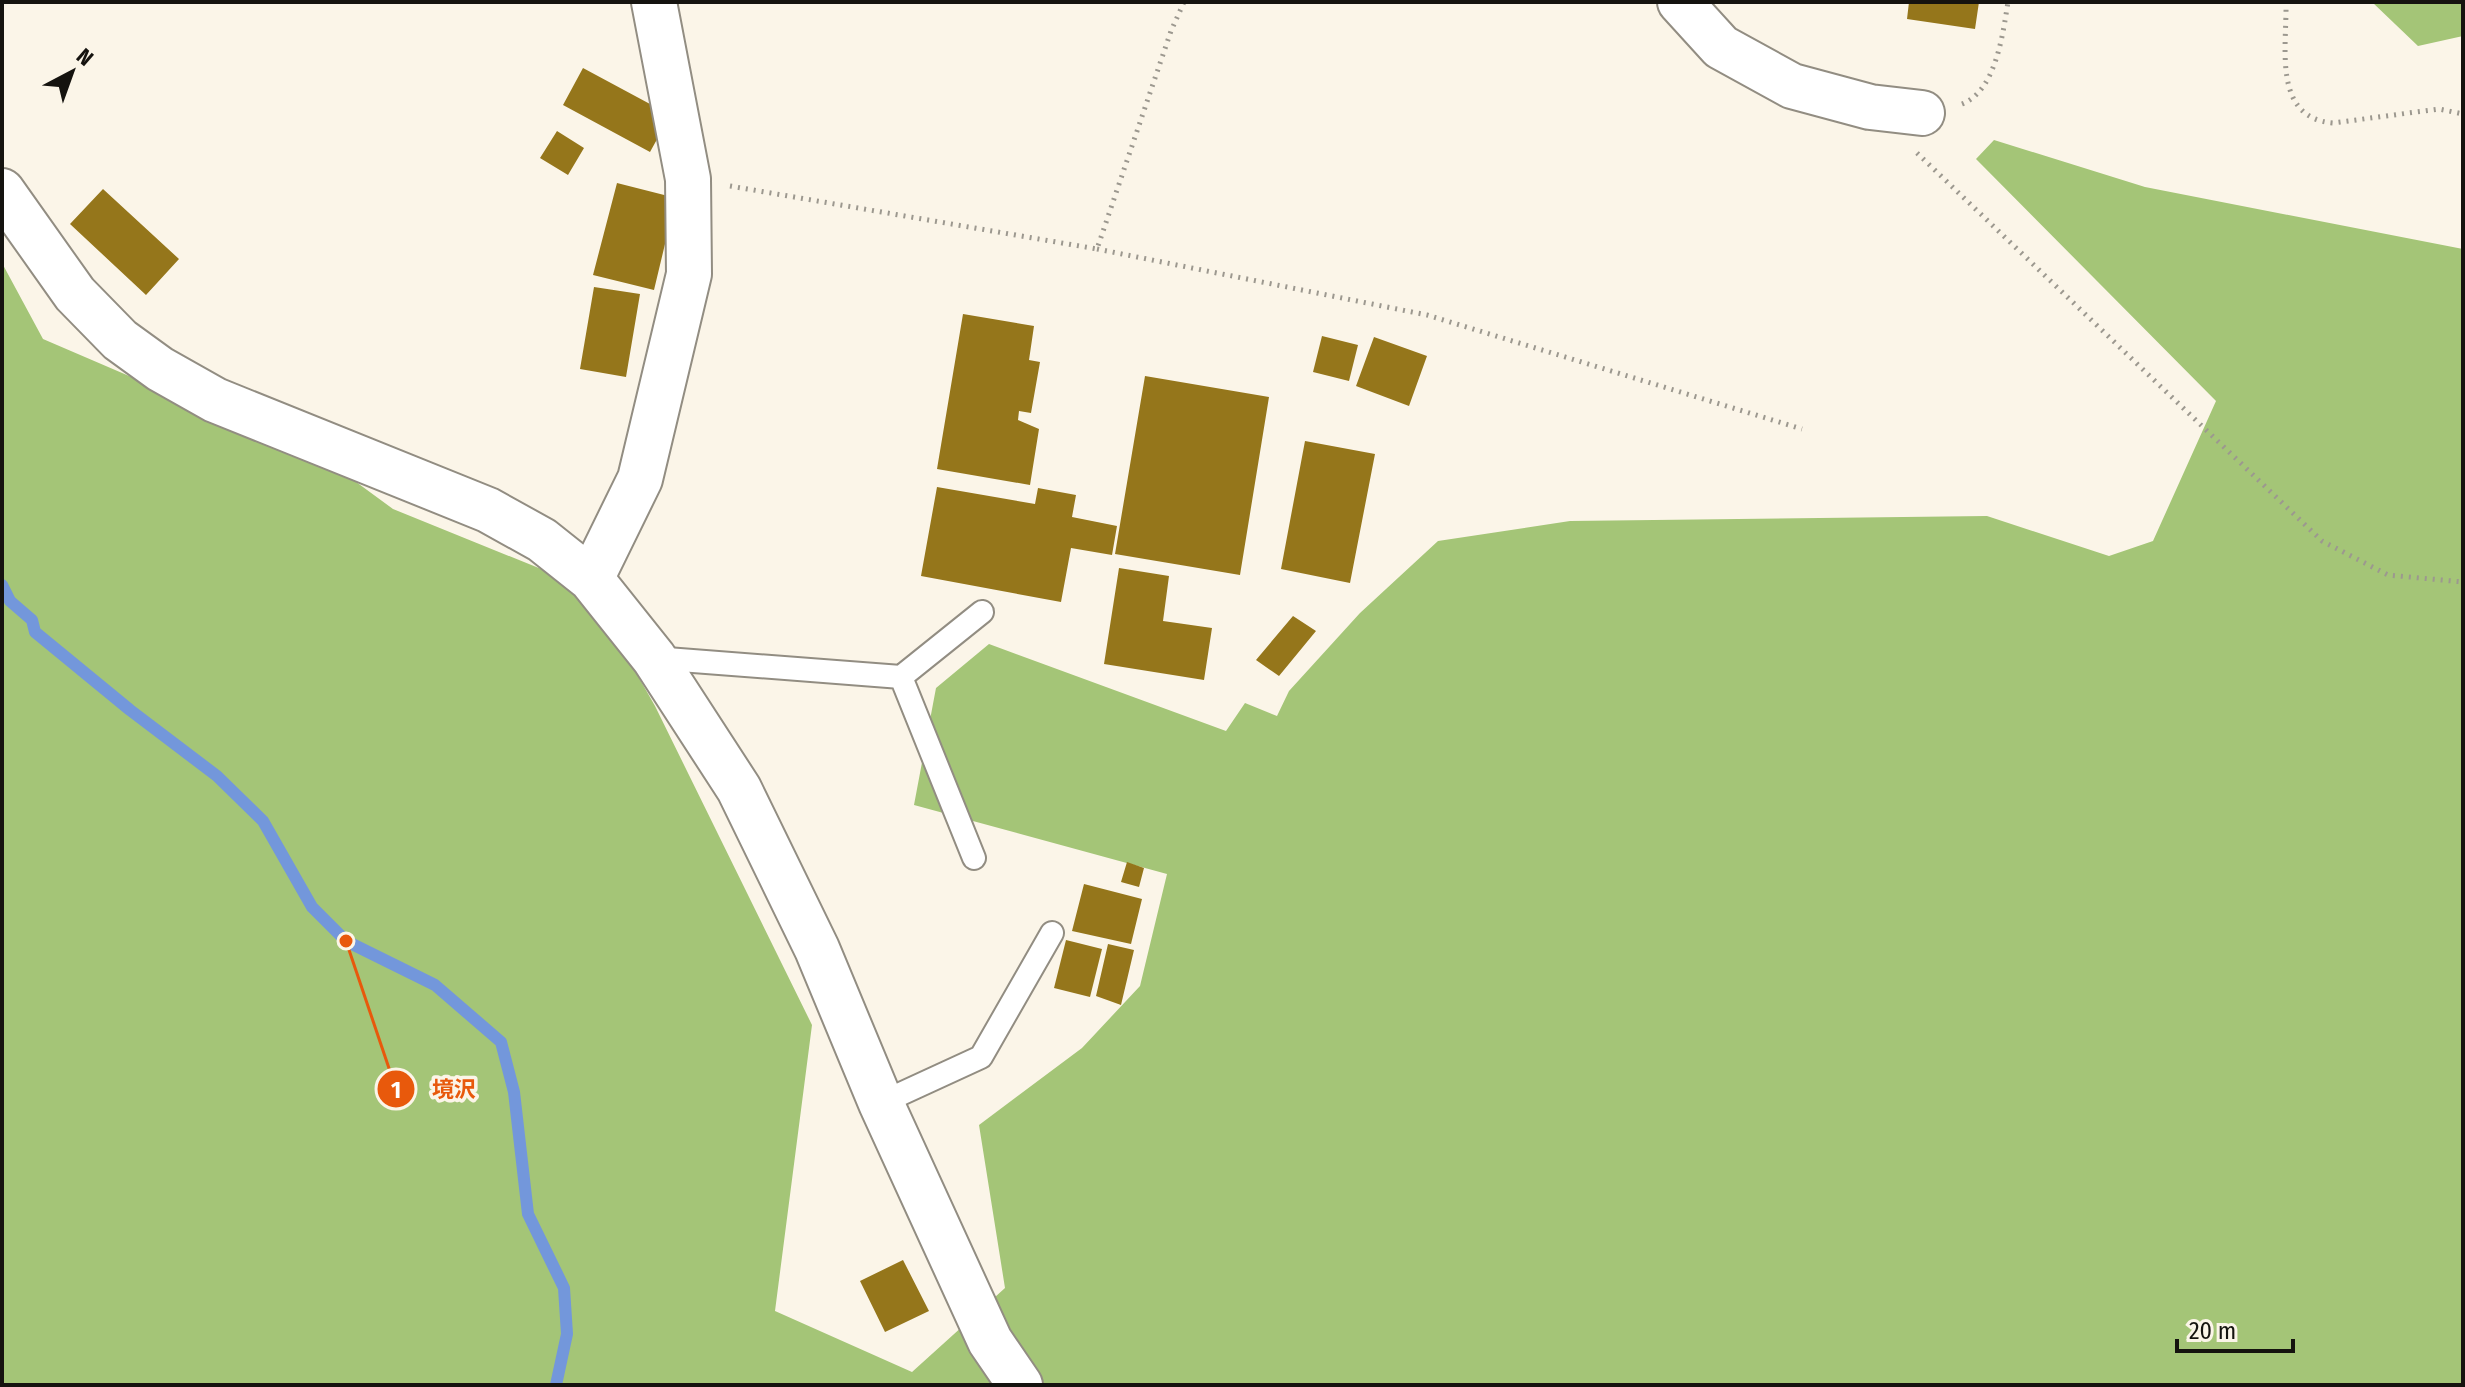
<svg xmlns="http://www.w3.org/2000/svg" width="2465" height="1387" font-family="'Fira Sans Condensed','Noto Sans JP',sans-serif">
<rect width="100%" height="100%" fill="#fbf5e8"/>
<!-- forest -->
<path fill="#a4c577" d="M2372,2h91v34l-45,10z
M1994,140l151,47 318,62v1136h-2461v-1122l41,76 128,55 136,52 86,63 195,79 67,118 157,319 -37,286 137,61 93,-84 -26,-163 103,-77 58,-62 27,-112 -253,-69 22,-117 53,-44 237,87 19,-28 32,13 12,-25 71,-78 78,-72 132,-20 417,-5 122,40 44,-15 63,-140 -240,-242z"/>
<g fill="none" stroke-linecap="round" stroke-linejoin="round">
<!-- stream -->
<path stroke="#7397db" stroke-width="12" d="M2,585l8,16 22,19 3,12 95,78 87,66 46,45 49,86 34,34 89,44 66,57 13,50 14,122 36,74 3,46 -11,51"/>
</g>
<!-- building -->
<path fill="#95761b" d="M1909,2h70l-4,27 -68,-10z
M583,68l80,43 3,12 -16,29 -87,-47z
M557,131l27,17 -16,27 -28,-17z
M617,183l59,15 -22,92 -61,-15z
M103,189l76,70 -33,36 -76,-71z
M594,287l46,7 -14,83 -46,-8z
M963,314l71,12 -5,34 11,2 -9,51 -12,-2 -1,9 21,9 -9,56 -93,-16z
M1322,336l36,9 -9,36 -36,-9z
M1374,337l53,19 -18,50 -53,-20z
M1145,376l124,21 -29,178 -125,-21z
M1305,441l70,13 -25,129 -69,-14z
M937,487l98,17 3,-16 38,7 -4,22 45,9 -5,29 -41,-7 -10,54 -140,-26z
M1119,568l50,8 -6,45 49,7 -8,52 -100,-16z
M1293,616l23,15 -37,45 -23,-16z
M1127,862l17,6 -5,19 -18,-5z
M1084,884l58,15 -11,45 -59,-13z
M1066,940l36,9 -12,48 -36,-9z
M1108,944l26,6 -13,55 -25,-9z
M903,1260l26,51 -44,21 -25,-51z"/>
<g fill="none" stroke-linecap="round" stroke-linejoin="round">
<defs>
<path id="service" d="M654,658l247,19 73,181
M901,677l81,-65
M881,1103l100,-46 71,-124"/>
<path id="minor" d="M1680,2l41,45 71,39 78,21 52,6
M2,191l73,103 45,46 40,29 55,31 273,110 54,30 49,39 63,79 85,131 78,160 64,154 109,238 30,44
M591,579l49,-100 49,-205 -1,-95 -34,-177"/>
</defs>
<!-- service casing -->
<use href="#service" stroke="#928d82" stroke-width="26"/>
<!-- minor casing -->
<use href="#minor" stroke="#928d82" stroke-width="48"/>
<!-- path -->
<path stroke="#9c988f" stroke-width="5" stroke-dasharray="2 6" stroke-linecap="butt" d="M2286,2c1,45 -14,116 47,121l106,-14 24,5
M1962,104c34,-13 41,-71 46,-102
M1917,153l405,388 66,34 75,7
M730,186l367,63 74,-218 13,-29
M1097,249l330,66 375,114"/>
<!-- service -->
<use href="#service" stroke="#fff" stroke-width="22"/>
<!-- minor -->
<use href="#minor" stroke="#fff" stroke-width="44"/>
</g>
<!-- callouts -->
<path fill="none" stroke="#e8590c" stroke-width="3" d="M346 941L396 1089"/>
<g fill="#e8590c" stroke="#fbf5e8" stroke-width="3">
<circle cx="346" cy="941" r="8"/>
<circle cx="396" cy="1089" r="20"/>
</g>
<g font-size="24" text-anchor="middle" font-weight="bold" fill="#fff">
<text x="396" y="1098">1</text>
</g>
<g font-size="22" text-anchor="middle" font-weight="bold" fill="#e8590c" stroke="#fbf5e8" stroke-width="7" stroke-linejoin="round" paint-order="stroke">
<text x="454" y="1097">境沢</text>
</g>
<!-- border -->
<rect width="2465" height="1387" fill="none" stroke="#15130f" stroke-width="8"/>
<!-- north arrow -->
<g transform="translate(72 72) rotate(41)" stroke="#fbf5e8" stroke-width="6" paint-order="stroke">
<path d="M0-6L14 30L0 20L-14 30Z" fill="#15130f"/>
<text y="-12" font-size="22" font-weight="bold" text-anchor="middle" fill="#15130f">N</text>
</g>
<!-- scale -->
<path d="M2177 1339v12h116v-12" fill="none" stroke="#15130f" stroke-width="4"/>
<text x="2189" y="1339" font-size="24" fill="#15130f" stroke="#fbf5e8" stroke-width="6" paint-order="stroke">20 m</text>
</svg>
